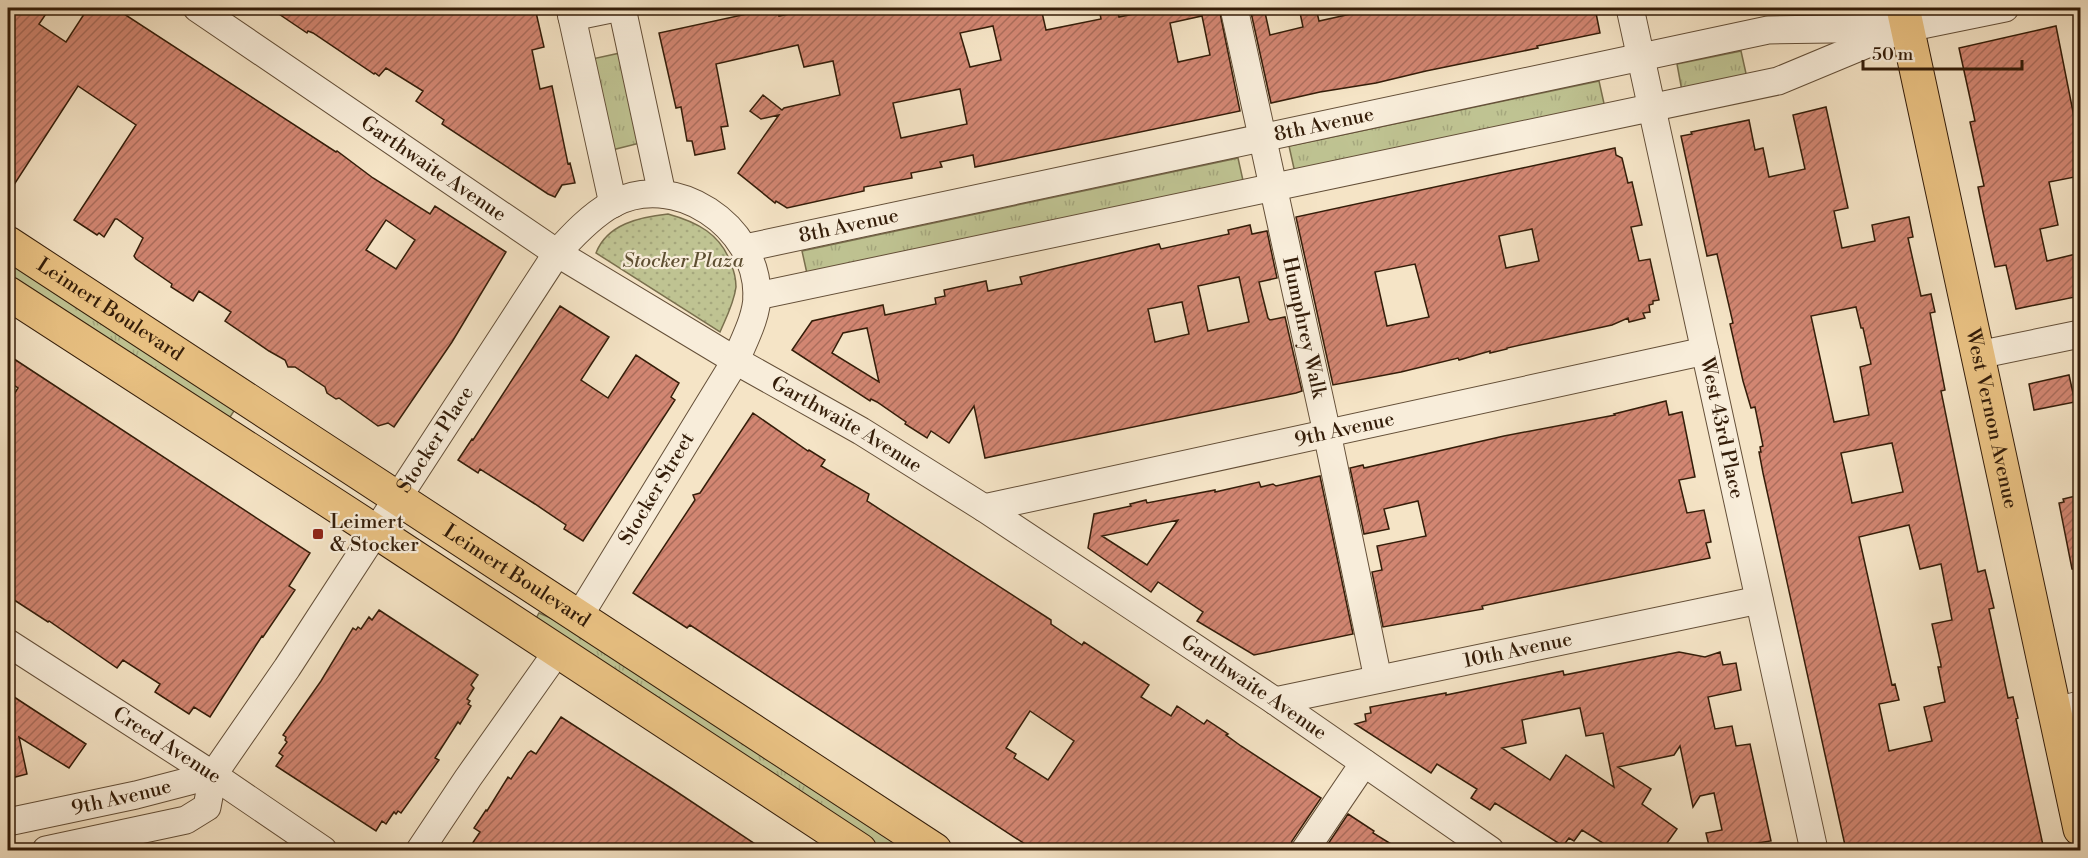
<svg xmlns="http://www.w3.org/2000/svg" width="2088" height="858" font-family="'Libre Bodoni',serif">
<defs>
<pattern id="grass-tufts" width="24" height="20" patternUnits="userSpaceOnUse" patternTransform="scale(1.5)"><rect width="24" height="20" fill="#bfc392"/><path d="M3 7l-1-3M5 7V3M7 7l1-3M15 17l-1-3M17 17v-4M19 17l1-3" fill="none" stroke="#a5a77d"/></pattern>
<pattern id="park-dots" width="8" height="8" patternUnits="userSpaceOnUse" patternTransform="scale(1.5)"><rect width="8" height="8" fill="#bfc392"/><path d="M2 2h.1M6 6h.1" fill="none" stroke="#a5a77d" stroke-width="1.8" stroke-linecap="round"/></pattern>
<pattern id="building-hatch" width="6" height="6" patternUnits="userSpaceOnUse" patternTransform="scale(1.5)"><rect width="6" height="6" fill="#d28672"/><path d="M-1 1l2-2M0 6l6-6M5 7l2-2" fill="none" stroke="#ab6d5c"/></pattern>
</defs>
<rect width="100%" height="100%" fill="#f5e4c6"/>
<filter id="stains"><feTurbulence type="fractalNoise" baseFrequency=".00333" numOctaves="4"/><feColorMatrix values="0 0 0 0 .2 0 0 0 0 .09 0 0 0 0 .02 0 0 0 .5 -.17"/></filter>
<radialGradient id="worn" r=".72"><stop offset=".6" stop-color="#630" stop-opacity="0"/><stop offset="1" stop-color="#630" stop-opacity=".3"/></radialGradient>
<!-- grass -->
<path fill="url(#grass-tufts)" stroke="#7a704e" stroke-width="1.5" d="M1741,51l6,27 -65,13 -5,-27z
M620,53l20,90 -28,7 -20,-91z
M1599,81l6,27 -310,65 -6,-27z
M1238,158l6,27 -436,93 -6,-27z
M8,259l228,149 -6,9 -19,-8 -203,-132z
M539,613l30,13 343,224h-29l-349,-228z"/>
<!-- park -->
<path fill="url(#park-dots)" stroke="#7a704e" stroke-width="1.5" d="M668,214c29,8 53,20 63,50 3,7 5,16 5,23 -2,16 -10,31 -16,45l-124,-79c11,-29 44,-36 72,-39z"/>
<!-- building -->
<path fill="url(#building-hatch)" stroke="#341d09" stroke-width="1.5" fill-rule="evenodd" d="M8,8h42l-11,16 27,18 22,-34h27l221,144 1,-1 36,27 57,36 5,-8 71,46 -54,90 -58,85 -6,-4 -10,3 -39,-28 -3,1 -9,-6 -2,-6 -30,-20h-7l-3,-7 -16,-9 -44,-30 6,-9 -32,-21 -6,10 -22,-14 1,-3 -36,-25 -2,-3 9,-18 -26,-19h-2l-11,18 -5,-4 -2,2 -23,-15 62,-95 -58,-39 -70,108zM386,220l29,20 -19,29 -30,-19z
M270,8h265l9,39 -12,3 8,39 12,-3 16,78 2,-1 5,20 -13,2 -7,12 -7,-3 -106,-70 2,-4 -28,-19 7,-10 -37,-23 -7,8 -4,-3 -1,1 -61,-41 -5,-2 -1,2z
M774,8h4l1,8 40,-8h222l5,22 55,-11 -2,-11h18l2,9 42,-9h58l21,103 -265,56 -2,-12 -33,7 2,5 -31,6 1,5 -48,9v4l-77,17 -11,-7 -1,2 -37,-30 41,-58 -18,4 -11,-8 13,-16 19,15 2,-2 56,-13 -7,-34 -29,6 -6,-22 -82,19 12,62 -7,1 4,22 -30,6 -3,-14h-5l-6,-34 -5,1 -17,-75zM1202,16l8,39 -32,7 -8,-39zM993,26l8,34 -31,7 -10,-34zM960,89l7,35 -66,14 -8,-35z
M1250,8h14l6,27 33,-8 -4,-19h17l3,13 41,-9 -1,-4h236l5,25 -63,13 1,2 -112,23 -50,12 -56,9 -49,11z
M2056,26l24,121v29l-31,6 9,43 -18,4 7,32 33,-8v43l-64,13 -10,-44 -11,2 -12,-55 -5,-25 6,-1 -14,-64 5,-1 -16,-73z
M1826,107l22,101 -14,3 8,37 33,-7 -3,-16 37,-8 4,20 -5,1 13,58 10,-2 4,18 -5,1 15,77 -4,1 37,181 7,-2 9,38 -5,1 19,89 5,-1 5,21 -2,1 28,131h-198l-83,-377 -4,-21h2l-1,-5 3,-1 -8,-39 -4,1 -8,-27 -13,-57 3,-1 -16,-69 -10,2 -26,-120 11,-2 -1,-2 58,-12 6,30 8,-2 6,29 36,-8 -12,-54zM1856,307l5,21h2l8,36 -11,3 9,48 -35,7 -23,-106zM1892,443l11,49 -51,11 -11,-50zM1909,525l11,44 21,-5 11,56 -20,4 9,41v2h-3l7,35 -21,5 8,34 -43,10 -10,-47 20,-4 -4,-16 -3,1 -33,-148z
M1615,148l1,7 6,3 6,25 4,-1 10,43 -11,2 8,34 11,-2 9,41 -6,1v3l-4,1 1,7 -7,1 2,5 -16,4 -1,-4 -16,7 -105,23v1l-17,4v-2l-31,9 -1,-2 -57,14 -68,13 -37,-168zM1532,229l7,32 -33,7 -7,-32zM1415,264l14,53 -42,9 -12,-54z
M1250,225l2,9 15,-3 10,47 -18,4 9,36 2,2 15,-3 17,74 -6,2 -311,65 -11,-52 -25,37 -18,-12 -4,7 -22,-14 1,-2 -29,-20 -6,-3 -1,2 -78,-51 20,-29 71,-16 2,10 51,-11 -1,-6 10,-2 -1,-6 42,-9 2,10 34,-7 -2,-7 37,-9 102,-24 2,5 68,-15 -1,-4zM1239,277l10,45 -41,9 -10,-45zM1182,302l7,32 -34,8 -7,-33zM867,328l12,54 -47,-29 11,-20z
M560,306l49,31 -28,43 27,18 28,-43 43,28 -8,14 4,3 -92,141 -19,-12 2,-4 -31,-21 -55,-35 -2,4 -20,-13 14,-21 1,1z
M8,355l302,198 -21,33 6,4 -32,47 -1,-1 -52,81 -16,-10 -5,7 -34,-22 5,-8 -37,-24 -6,8 -68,-47 -1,1 -40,-26v-192l10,-16 -10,-7z
M2069,375l6,27 -41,8 -5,-26z
M1666,401l3,14 13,-3 13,65 -16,3 8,33 17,-3 7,32 -5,1 4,15 -228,48 1,3 -100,18 -11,-55 10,-2 -5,-24 49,-10 -8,-35 -34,8 5,20 -25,5 -14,-66 13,-3 1,3 140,-32 111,-21 -1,-1z
M753,413l55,38 1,-1 16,10 -4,6 48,28 -2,7 184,119v4l31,21 2,-3 65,43 -8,12 30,19 6,-10 27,18 3,-4 21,14 -2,1 15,11 80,52 -29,43 -2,9h-256l-344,-225 -3,3 -54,-35 62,-93 -2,-5 7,-2zM1030,711l44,30 -26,39 -34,-22 2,-4 -10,-6z
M1320,476l33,158 -99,21 -57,-34 6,-9 -45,-30 -7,10 -63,-44 6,-34 37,-8 -1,-2 16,-4 1,3 68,-13v2l44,-10 2,5 12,-3 3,2zM1178,520l-31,45 -45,-29z
M2080,495v74h-8l-13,-66 5,-1 -1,-3z
M379,610l99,65 -7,10 3,3 -7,11 3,2 -2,3 3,2 -11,18 -2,-2 -23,36 4,2 -38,53 -3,-2 -2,3 -2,-2 -8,12 -4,-3 -6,10 -100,-65 7,-10 -4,-3 8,-11 -2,-2 1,-3 -3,-2 38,-54 32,-53 3,2 2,-3 3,2 8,-12 3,3z
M1679,652l26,5 15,-5 3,13 13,-2 5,27 -33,7 7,32 17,-3 4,20 14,-2 21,97 -61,9 -4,-17 16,-3 -8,-37 -14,3 -7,11 -13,-61 -6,9 -56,12 33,22 -9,15 35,25 -15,21h-48l-32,-20 -8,11 -5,-3 -6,8 -68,-43 -5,7 -19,-12 6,-9 -40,-25 -6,9 -76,-49 11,-3 -1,-7 6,-1 -1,-6 76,-14v2l117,-24 1,4zM1580,708l6,28 17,-3 11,54 -48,-32 -16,25 -48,-32 24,-5 -4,-23z
M8,693l78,51 -17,24 -50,-31 8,37 -19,5z
M561,717l110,71 93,62h-296l12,-18 -6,-4 12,-18 1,1 21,-34 3,2 17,-26 3,-2 5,3z
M1348,814l26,17 -1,2 28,17h-77z"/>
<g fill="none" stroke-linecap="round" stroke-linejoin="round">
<defs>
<g id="minor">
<path id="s1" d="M197,8l360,245 181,109 123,69 123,77 291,193 215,149"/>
<path d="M570,8l43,196"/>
<path d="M622,8l40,186"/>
<path id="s2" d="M1234,8l93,425 51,246"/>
<path id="s3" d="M1630,8l184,842"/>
<path d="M572,17l44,-9"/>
<path id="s4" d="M745,248l1023,-218 139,-2 98,-20"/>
<path d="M757,296l1021,-215 113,-47"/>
<path d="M1978,355l102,-21"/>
<path id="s5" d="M984,508l721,-157"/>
<path id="s6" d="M8,643l205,132 110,75"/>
<path id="s7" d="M1275,701l484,-101"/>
<path d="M2055,711l25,-6"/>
<path id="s8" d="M8,822l128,-27 77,-20"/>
<path id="s9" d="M46,850l140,-30 21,-13 6,-32 74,-107 270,-415c16,-18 34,-37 55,-49 63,-34 145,22 145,91 0,22 -13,45 -21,65l-158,258"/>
<path d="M420,850l48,-72 89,-126"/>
<path d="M1305,850l59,-87"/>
</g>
<g id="major">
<path id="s10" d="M1903,8l177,821"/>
<path id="s11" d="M8,243l927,607"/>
<path d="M8,293l367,238 485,319"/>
</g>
</defs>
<!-- minor casing -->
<use href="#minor" stroke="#644f38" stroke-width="29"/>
<!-- major casing -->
<use href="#major" stroke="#341d09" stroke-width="35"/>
<!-- minor -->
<use href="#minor" stroke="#f8edda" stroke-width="27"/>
<!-- major -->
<use href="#major" stroke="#eac283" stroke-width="33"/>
</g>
<!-- markers -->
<rect fill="#8f2418" stroke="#f8edda" stroke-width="2" x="312" y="528" width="12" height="12" rx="3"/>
<g text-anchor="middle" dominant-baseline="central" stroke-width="4.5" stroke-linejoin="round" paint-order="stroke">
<!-- street labels -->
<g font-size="20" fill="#341d09" stroke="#f8edda">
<text stroke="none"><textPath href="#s4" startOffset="592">8th Avenue</textPath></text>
<text stroke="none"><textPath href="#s1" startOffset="286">Garthwaite Avenue</textPath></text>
<text stroke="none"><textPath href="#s4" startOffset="106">8th Avenue</textPath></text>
<text stroke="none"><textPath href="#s11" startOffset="122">Leimert Boulevard</textPath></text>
<text stroke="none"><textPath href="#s2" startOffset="327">Humphrey Walk</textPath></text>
<text stroke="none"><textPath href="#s10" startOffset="420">West Vernon Avenue</textPath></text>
<text stroke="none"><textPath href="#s1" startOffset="772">Garthwaite Avenue</textPath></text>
<text stroke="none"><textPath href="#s3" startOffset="430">West 43rd Place</textPath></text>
<text stroke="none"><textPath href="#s5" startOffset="369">9th Avenue</textPath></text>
<text stroke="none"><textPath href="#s9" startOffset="603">Stocker Place</textPath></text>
<text transform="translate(657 489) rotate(-59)">Stocker Street</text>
<text stroke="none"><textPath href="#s11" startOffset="608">Leimert Boulevard</textPath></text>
<text stroke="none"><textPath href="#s7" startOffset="248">10th Avenue</textPath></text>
<text stroke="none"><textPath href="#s1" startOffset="1257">Garthwaite Avenue</textPath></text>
<text stroke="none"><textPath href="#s6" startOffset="189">Creed Avenue</textPath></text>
<text stroke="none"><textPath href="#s8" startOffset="116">9th Avenue</textPath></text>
</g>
<!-- park labels -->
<g font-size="20" font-style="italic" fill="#5e4f32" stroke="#f8edda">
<text x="683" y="261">Stocker Plaza</text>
</g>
<!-- poi labels -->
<g font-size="20" fill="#341d09" stroke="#f8edda" text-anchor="start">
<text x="330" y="522">Leimert<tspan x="330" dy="23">&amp; Stocker</tspan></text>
</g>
</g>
<!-- margin -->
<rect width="2088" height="858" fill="none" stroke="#f5e4c6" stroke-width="30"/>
<rect x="9" y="9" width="2070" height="840" fill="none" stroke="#341d09" stroke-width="3"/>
<rect x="15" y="15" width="2058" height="828" fill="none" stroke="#341d09" stroke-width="1.5"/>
<!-- scale -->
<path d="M1863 60v9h159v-9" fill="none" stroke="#341d09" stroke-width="3"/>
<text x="1872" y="60" font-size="18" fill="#341d09" stroke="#f8edda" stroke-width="4.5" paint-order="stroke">50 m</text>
<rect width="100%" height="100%" filter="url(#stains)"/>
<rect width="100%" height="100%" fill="url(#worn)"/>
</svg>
